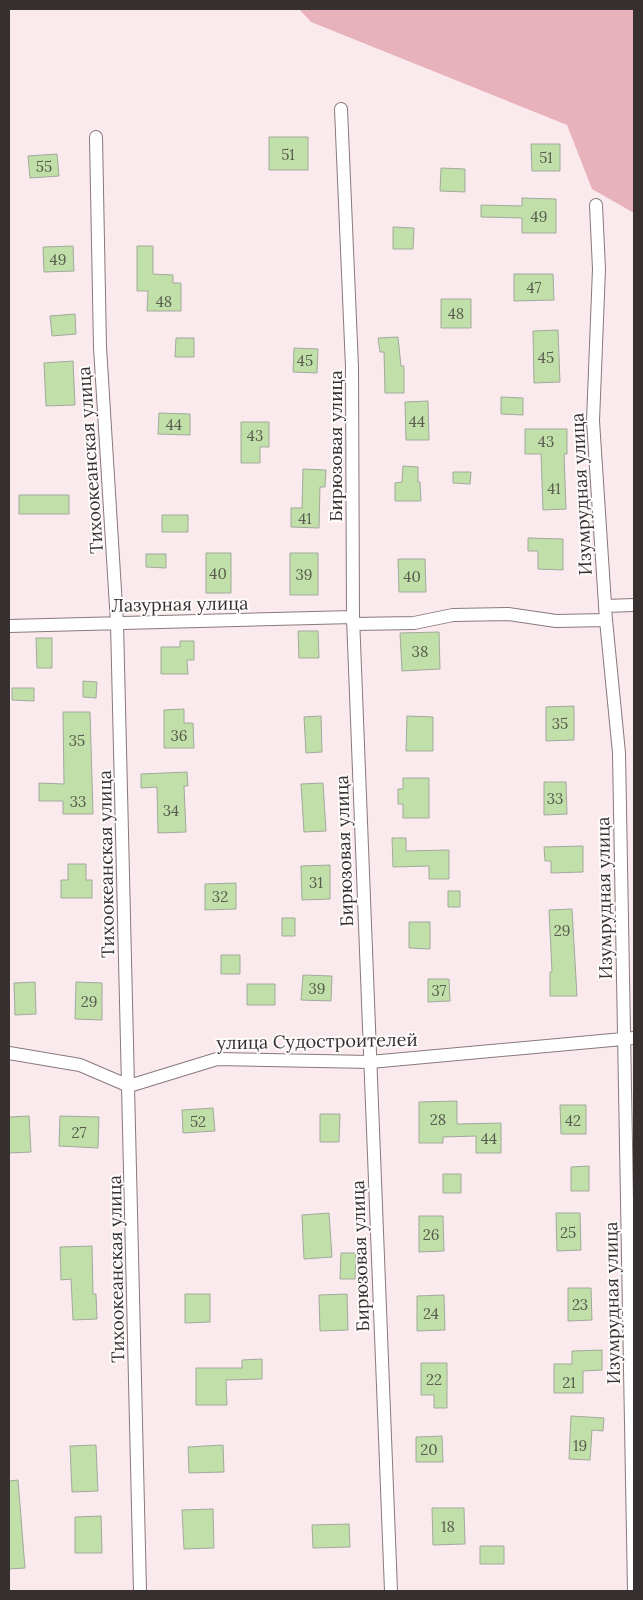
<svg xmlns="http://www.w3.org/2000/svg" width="643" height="1600" font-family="Lora,serif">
<rect width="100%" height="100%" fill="#fbeaed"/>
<!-- green -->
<path fill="#e8b2bc" d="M299,9h335v204l-42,-24 -25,-64 -256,-103z"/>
<!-- building -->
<path fill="#c1dfa8" stroke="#a2a99d" d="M269,137h39v33h-39z
M531,144h29v27h-28z
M57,154l2,22 -29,2 -2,-22z
M441,168l24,1v23l-25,-1z
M522,198l34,1v34h-34v-15l-41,-1v-12l41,1z
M393,227l21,1 -1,21h-20z
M73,246l1,25 -30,1 -1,-25z
M137,246h16v28l20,1v8h8v28h-34l1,-20h-11z
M514,274h39l1,26 -40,1z
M441,299h30v29h-30z
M75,314l1,20 -24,2 -2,-20z
M558,330l2,52 -26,1 -1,-52z
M398,337l3,29h3v27h-19l-1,-41h-4l-2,-14z
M176,338h18v19h-19z
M294,348l24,1 -1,24 -24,-1z
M73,361l2,44 -29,1 -2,-43z
M501,397l22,1v17l-22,-1z
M428,401l1,39h-23l-1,-38z
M159,413l31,1v21l-32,-1z
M241,422h28v25h-9v16h-19z
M525,429h42v25h-3l2,55 -23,1 -2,-56h-16z
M403,466l15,1v15h2l1,19h-26v-18l7,-1z
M303,469l23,1 -1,17h-5l-1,41 -28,-1v-19h11z
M453,472h18l-1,12 -17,-1z
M19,495h50v19h-50z
M162,515h26v17h-26z
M528,538l35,1v31l-25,-1v-18h-10z
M206,553h25v40h-25z
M290,553h28v42h-28z
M146,554h20v14l-20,-1z
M398,559h27l1,33h-27z
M298,631h20l1,27h-20z
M439,632l1,37 -38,2 -2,-38z
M36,638h16v30h-15z
M180,641h14v19h-7l1,14h-27v-27h19z
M83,681l14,1 -1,16 -13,-1z
M12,688h22v13l-22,-1z
M574,706v34l-28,1v-34z
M184,709v14h9l1,25h-30v-38z
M63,712h27l3,102h-30v-13h-24v-18l25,1z
M321,716l1,36 -16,1 -2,-36z
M407,716l26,1v34h-27z
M187,772l1,14h-4l2,46 -28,1 -1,-46 -16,1v-14z
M403,778h26v40h-26v-14h-5v-15h5z
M544,782h22l1,32 -23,1z
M323,783l3,48 -22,1 -3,-48z
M392,838h14v13l43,-1v29h-20v-13l-36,1z
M583,846v26l-32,1v-12h-6l-1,-14z
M68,864h18v16h6v18h-31v-18h7z
M330,865v34l-28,1 -1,-34z
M236,883v26l-31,1v-26z
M448,891h12v16h-12z
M572,909l5,87h-27v-24h2l-3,-62z
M282,918h13v18h-13z
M409,922h21v27l-21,-1z
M221,955h19v19h-19z
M303,975l29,1 -1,25 -30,-1z
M428,979h21l1,22 -22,1z
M35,982l1,32 -21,1 -1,-32z
M76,982l26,1v37l-27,-1z
M247,984h28v21h-28z
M457,1101v23l44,-1v30h-25v-17l-33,1v6h-24v-41z
M560,1105h26v29h-25z
M213,1108l2,23 -32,2 -1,-23z
M320,1114h20l-1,28h-19z
M29,1116l2,36 -22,1v-36z
M60,1116l39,1 -1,31 -39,-2z
M589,1166v25h-18v-24z
M443,1174h18v19h-18z
M329,1213l3,44 -28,2 -2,-44z
M556,1213h24l1,37 -24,1z
M419,1216h24l1,35 -25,1z
M92,1246l1,48h3l1,25 -24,1 -2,-41 -10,1 -1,-33z
M341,1253h15l-1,26h-15z
M568,1288h23l1,32 -24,1z
M185,1294h25v28l-25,1z
M347,1294l1,36 -28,1 -1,-36z
M444,1295l1,35 -28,1v-35z
M602,1350v20l-19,1v22h-29v-29h18v-13z
M262,1359v20l-36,1 1,25h-31v-37h46v-8z
M421,1363h26v45h-13v-13h-13z
M571,1416l33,2 -1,13 -11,-1 -2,30 -21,-1z
M442,1436l1,26h-27v-25z
M96,1445l2,46 -26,1 -2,-46z
M223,1445l1,27 -35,1 -1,-26z
M18,1480l7,88 -16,1v-88z
M432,1508h32l1,36 -32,1z
M213,1509l1,39 -30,1 -2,-39z
M101,1516l1,37h-27v-36z
M349,1524l1,23 -37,1 -1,-23z
M480,1546h24v18h-24z"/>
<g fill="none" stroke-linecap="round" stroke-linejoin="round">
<defs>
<path id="minor" d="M341,109l11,258 1,250 38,974
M96,137l4,210 17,276 23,968
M596,205l3,64 -6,152 13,199 13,133 15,838
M605,606l29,-1
M353,624l61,-1 39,-8 55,-1 48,7 50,-1
M9,626l344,-9
M9,1053l71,12 49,21 88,-27 153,3 264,-24"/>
</defs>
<!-- minor casing -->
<use href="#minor" stroke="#88797c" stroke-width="14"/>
<!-- minor -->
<use href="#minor" stroke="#fff" stroke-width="12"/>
</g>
<g text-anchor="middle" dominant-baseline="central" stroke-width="4" stroke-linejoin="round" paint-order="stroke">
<!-- number labels -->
<g font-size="15" fill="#595c4f">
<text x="288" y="154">51</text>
<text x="546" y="157">51</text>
<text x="44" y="166">55</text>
<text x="539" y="216">49</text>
<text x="58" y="259">49</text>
<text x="534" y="287">47</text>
<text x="164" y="301">48</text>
<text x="456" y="313">48</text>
<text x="546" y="357">45</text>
<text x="305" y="360">45</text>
<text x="417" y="421">44</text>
<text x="174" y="424">44</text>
<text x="255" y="435">43</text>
<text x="546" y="441">43</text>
<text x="554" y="488">41</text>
<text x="305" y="518">41</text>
<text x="218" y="573">40</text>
<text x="304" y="574">39</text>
<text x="412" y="576">40</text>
<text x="420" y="651">38</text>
<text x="560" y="723">35</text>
<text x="179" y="735">36</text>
<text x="77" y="740">35</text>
<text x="555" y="798">33</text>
<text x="78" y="801">33</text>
<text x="171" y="810">34</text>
<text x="316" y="882">31</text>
<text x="220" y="896">32</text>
<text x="562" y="930">29</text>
<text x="317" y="988">39</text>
<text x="439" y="990">37</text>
<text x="89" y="1001">29</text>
<text x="438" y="1119">28</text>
<text x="573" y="1120">42</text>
<text x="198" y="1121">52</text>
<text x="79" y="1132">27</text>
<text x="489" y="1138">44</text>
<text x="568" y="1232">25</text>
<text x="431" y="1234">26</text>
<text x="580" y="1304">23</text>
<text x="431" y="1313">24</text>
<text x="434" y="1379">22</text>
<text x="569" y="1382">21</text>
<text x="580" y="1445">19</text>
<text x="429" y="1449">20</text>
<text x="448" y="1526">18</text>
</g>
<!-- street labels -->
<g font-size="18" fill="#363031" stroke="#fefbfb">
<text transform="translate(335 446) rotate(-90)">Бирюзовая улица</text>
<text transform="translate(90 460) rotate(-94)">Тихоокеанская улица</text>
<text transform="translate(581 494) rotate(-93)">Изумрудная улица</text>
<text transform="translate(180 604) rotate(-1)">Лазурная улица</text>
<text transform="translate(344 851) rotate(-92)">Бирюзовая улица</text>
<text transform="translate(106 864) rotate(-91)">Тихоокеанская улица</text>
<text transform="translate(604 898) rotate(-91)">Изумрудная улица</text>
<text transform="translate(317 1041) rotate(-1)">улица Судостроителей</text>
<text transform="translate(360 1256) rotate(-92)">Бирюзовая улица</text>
<text transform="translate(116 1269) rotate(-91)">Тихоокеанская улица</text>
<text transform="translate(612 1303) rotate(-91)">Изумрудная улица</text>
</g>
</g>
<!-- border -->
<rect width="643" height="1600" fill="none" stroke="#363031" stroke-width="20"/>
</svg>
